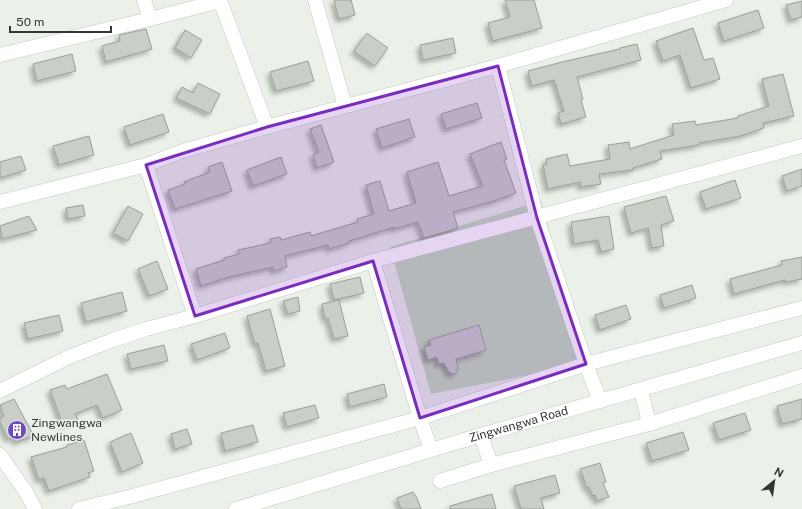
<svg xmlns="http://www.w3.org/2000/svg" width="802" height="509" font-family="'Public Sans',sans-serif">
<defs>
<filter id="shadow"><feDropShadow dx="-3.5" dy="3.5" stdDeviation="2" flood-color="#0004"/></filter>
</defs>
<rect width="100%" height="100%" fill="#ebf1e8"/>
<!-- green -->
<path fill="#c4dbba" d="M541,201l45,163 -155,30 -41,-147z"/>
<!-- building -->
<path fill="#c9cfc7" stroke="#999f97" filter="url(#shadow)" d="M334,0h17l4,15 -16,4z
M505,0h29l8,28 -49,13 -5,-18 22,-6z
M802,1v16l-11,3 -5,-15z
M758,10l6,18 -40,13 -6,-18z
M693,28l11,32 9,-2 7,21 -29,9 -11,-33 -17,6 -7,-20z
M146,29l6,20 -46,13 -4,-16 18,-5 -1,-6z
M185,30l17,10 -11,18 -16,-10z
M367,33l21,15 -13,18 -21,-15z
M453,38l3,15 -33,7 -3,-15z
M637,44l4,16 -64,17 6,22 -2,1 5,17 -25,7 -3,-11 6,-2 -10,-31 -22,6 -4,-15 34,-9 58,-13v-1z
M72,54l4,17 -39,10 -4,-17z
M308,61l6,20 -38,10 -6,-19z
M783,74l11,42 -31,7 1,5 -23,8 -42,7v2l-39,6 2,8 -29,9v2l-34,4 2,10 -20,3 -1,-5 -32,7 -5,-24 4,-1 -1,-5 21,-5 3,12 40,-7 -2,-14 21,-3 1,7 44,-14 -2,-11 23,-3 1,4 42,-7v-2l31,-10 -7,-27z
M198,83l22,11 -10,20 -34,-16 6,-11 11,6z
M477,103l5,15 -36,11 -5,-15z
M163,114l6,18 -39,13 -6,-18z
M409,119l6,18 -33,11 -6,-19z
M321,125l13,37 -17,6 -4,-13 6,-3 -9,-23z
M89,136l5,19 -35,10 -6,-19z
M501,142l6,17 -3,1 12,33 -22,8 -41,11 5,16 -34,10 -6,-16 -24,7v-2l-45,14v2l-20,6 -1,-4 -43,11 2,11 -13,4 -1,-4 -44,10 -28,9 -5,-17 28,-9v-2l15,-4 -1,-4 33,-7 -1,-4 10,-2 1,3 29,-8 1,4 47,-14 -1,-3 17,-5 -8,-29 14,-4 9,30 27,-8 -9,-31 31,-10 11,34 34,-10 -13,-32z
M21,156l5,14 -26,8v-16z
M281,157l6,17 -34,12 -6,-16z
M222,162l10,29 -57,18 -7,-19 17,-6 -1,-2 26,-10 -2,-5z
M802,169v17l-15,5 -5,-15z
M735,180l6,18 -35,11 -6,-17z
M666,196l8,25 -13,4 3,21 -12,2 -4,-20 -17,5 -7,-26z
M83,205l2,11 -17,3 -2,-11z
M128,206l15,8 -15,27 -15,-8z
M29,216l8,14 -35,9 -2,-13z
M609,216l5,33 -13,3 -3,-12 -24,4 -3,-22z
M802,257v22l-16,3 -1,-2 -51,14 -4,-15 52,-14 -1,-4z
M157,261l11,28 -19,7 -11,-27z
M360,277l4,16 -30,7 -4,-16z
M692,285l4,13 -32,10 -4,-13z
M122,292l5,19 -41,11 -5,-19z
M298,297l2,14 -12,3 -5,-13z
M339,300l9,36 -14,3 -6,-21 -3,1 -3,-15z
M626,305l5,14 -31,11 -5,-15z
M270,309l15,57 -19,5 -8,-28 -3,1 -8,-28z
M59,315l4,16 -35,8 -4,-16z
M479,325l7,25 -30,9 2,9 -2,5 -3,1 -4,-2 -5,-9 -5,1 -2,-7 -9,3 -4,-13 7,-2 -2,-5z
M225,333l5,15 -33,12 -6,-16z
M164,345l4,16 -37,8 -4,-15z
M107,374l15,36 -19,8 -6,-13 -22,9 3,6 -15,5 -13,-35 15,-5 2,4z
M384,384l3,13 -37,10 -3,-13z
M14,399l20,37 -18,6 -2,-5 -6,2 -8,-17v-3l4,-3 -4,-11z
M802,399v20l-20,5 -5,-18z
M315,405l4,13 -32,9 -4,-14z
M745,413l6,17 -32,10 -6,-17z
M253,425l5,17 -33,9 -4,-18z
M187,429l5,15 -17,5 -4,-15z
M683,432l6,18 -37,11 -6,-18z
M131,433l12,30 -21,9 -12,-30z
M84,440l10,31 -6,2 2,4 -41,14 -5,-13 -5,2 -8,-23 36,-10v-2z
M600,463l6,19 -3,1 6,14 -12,4 -2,-6 -2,1 -4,-9 -2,1 -7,-19z
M555,475l5,18 -19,5 3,11h-23l-7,-23z
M413,492l4,6 4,11h-20l-4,-11z
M492,494l4,15h-46v-3z"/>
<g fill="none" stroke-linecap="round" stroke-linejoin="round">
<defs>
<g id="minor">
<path d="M144,0l6,19"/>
<path d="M220,0l47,127"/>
<path d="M315,0l30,106"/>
<path d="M0,55l150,-36 70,-18"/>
<path d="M498,66l39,152 49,146 14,37"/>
<path d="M146,165l49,151"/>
<path d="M0,202l146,-37 37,-14 84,-24 231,-61 228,-66"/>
<path d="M373,261l47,157 11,32"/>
<path d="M641,390l8,34"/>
<path d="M0,391l69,-34 44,-17 33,-11 49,-13 178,-55 429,-115"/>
<path d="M0,455l26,37 9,17"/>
<path d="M491,465l158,-41 153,-48"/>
<path d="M440,481l51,-16 -10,-30"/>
<path d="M79,509l50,-12 291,-79 166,-54 216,-56"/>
<path id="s1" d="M236,509l245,-74 321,-92"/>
</g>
</defs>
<!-- minor casing -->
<use href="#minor" stroke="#c3c9c1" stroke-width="15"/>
<!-- minor -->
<use href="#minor" stroke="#fff" stroke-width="14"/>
</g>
<!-- marked area -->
<path fill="#7b2cbf" fill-opacity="0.2" stroke="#7b2cbf" stroke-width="3" stroke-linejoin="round" d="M498,66l39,152 49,146 -166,54 -47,-157 -178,55 -49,-151 121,-38z"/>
<!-- icons -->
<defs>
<symbol id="building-disc" viewBox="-11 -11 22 22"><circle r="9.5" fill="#6f4ac3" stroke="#ebf1e8"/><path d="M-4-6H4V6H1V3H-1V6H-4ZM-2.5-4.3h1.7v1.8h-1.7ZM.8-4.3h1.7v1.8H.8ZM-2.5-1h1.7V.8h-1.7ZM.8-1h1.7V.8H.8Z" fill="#fff"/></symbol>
</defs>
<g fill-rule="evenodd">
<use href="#building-disc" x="6" y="419" width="22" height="22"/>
</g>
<g text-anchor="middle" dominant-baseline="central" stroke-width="3" stroke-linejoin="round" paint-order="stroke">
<!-- poi labels -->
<g font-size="12" fill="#343633" stroke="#ebf1e8" text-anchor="start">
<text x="31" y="423">Zingwangwa<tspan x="31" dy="14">Newlines</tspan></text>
</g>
<!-- street labels -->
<g font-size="12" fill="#343633" stroke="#ebf1e8">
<text stroke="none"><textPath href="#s1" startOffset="295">Zingwangwa Road</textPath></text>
</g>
</g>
<!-- north arrow -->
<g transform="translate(774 481) rotate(29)" stroke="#ebf1e8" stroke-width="3" paint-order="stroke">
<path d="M0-3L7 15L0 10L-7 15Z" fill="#343633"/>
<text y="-6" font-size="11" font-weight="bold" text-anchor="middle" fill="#343633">N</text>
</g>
<!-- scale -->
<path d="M10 26v6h101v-6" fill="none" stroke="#343633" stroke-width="2"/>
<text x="16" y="26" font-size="12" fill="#343633" stroke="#ebf1e8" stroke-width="3" paint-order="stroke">50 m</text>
</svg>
